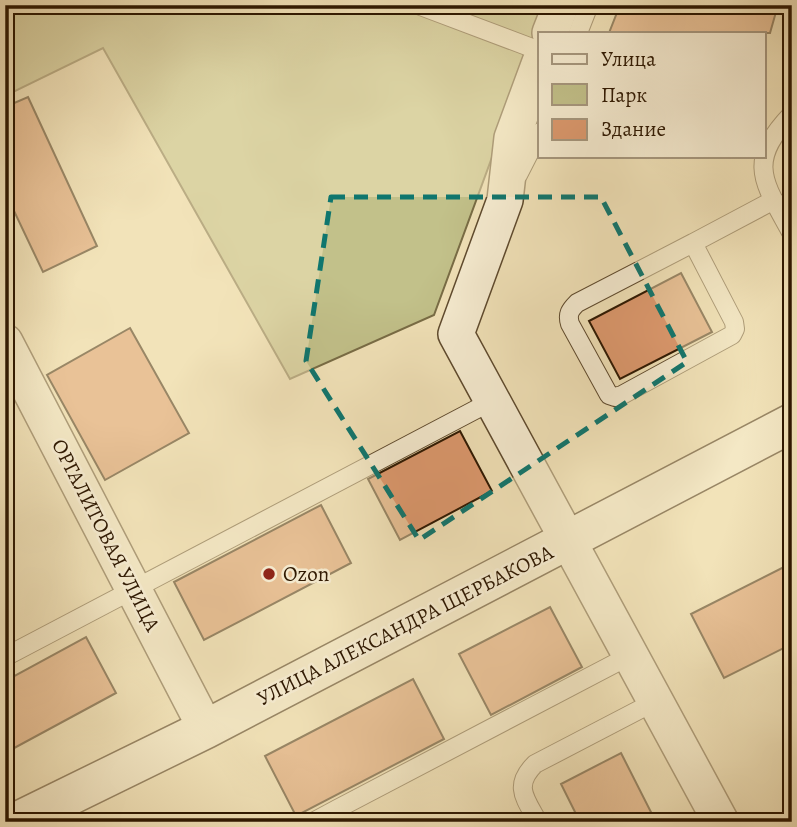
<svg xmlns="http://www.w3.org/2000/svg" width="797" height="827" font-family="Alegreya,serif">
<rect width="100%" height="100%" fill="#f2e3b9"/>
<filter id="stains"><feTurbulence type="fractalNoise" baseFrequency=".00286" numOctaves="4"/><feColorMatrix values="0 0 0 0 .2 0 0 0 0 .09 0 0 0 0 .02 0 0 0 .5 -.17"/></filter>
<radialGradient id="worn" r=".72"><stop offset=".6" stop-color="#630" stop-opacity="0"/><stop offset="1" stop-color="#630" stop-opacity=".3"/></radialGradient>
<!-- green -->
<path fill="#c2c18a" stroke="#786c45" stroke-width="2" d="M5,5h543l-114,310 -144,64 -187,-331 -98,48z"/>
<!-- building -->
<path fill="#dd996e" stroke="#2d1700" stroke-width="2" d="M620,5h135l21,7 -6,21h-161z
M28,97l69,149 -54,26 -38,-80v-85z
M681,273l31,59 -92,47 -31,-58z
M130,328l59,105 -84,47 -58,-105z
M460,431l32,60 -92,49 -32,-61z
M321,505l30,58 -147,77 -30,-58z
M792,563v81l-68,34 -33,-64z
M550,607l32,60 -91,48 -32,-61z
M86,637l30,56 -111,60v-72z
M413,679l31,60 -148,77 -31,-60z
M621,753l35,69h-76l-19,-38z"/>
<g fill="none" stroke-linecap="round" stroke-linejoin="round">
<defs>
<path id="lane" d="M418,5l122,46
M578,33l11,-28
M792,114c-47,49 -28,68 0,120
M518,175l22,-43
M693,243l-116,60c-7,7 -10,11 -7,21l39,71 6,2 7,-2 110,-60 3,-6 -1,-7 -41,-79 81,-43
M5,657l487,-256
M339,808l292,-153
M313,822l26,-14 7,14
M538,822c-13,-24 -25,-36 -3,-58l121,-63"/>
<path id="street" d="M550,33l11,-28
M540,62l-28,76 -7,62 -49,134 265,488
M5,342l201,387"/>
<path id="secondary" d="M16,822l190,-93 586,-306"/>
</defs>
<!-- lane casing -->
<use href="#lane" stroke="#5e4a2e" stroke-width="20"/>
<!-- street casing -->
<use href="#street" stroke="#5e4a2e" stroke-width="38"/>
<!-- secondary casing -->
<use href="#secondary" stroke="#2d1700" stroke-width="41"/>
<!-- lane -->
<use href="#lane" stroke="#f7edd2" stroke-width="18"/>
<!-- street -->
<use href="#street" stroke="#f7edd2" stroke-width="35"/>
<!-- secondary -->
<use href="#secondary" stroke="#f7edd2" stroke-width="38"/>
</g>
<!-- marked area -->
<path d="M0 0H797V827H0ZM331,197h270l86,165 -268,178 -113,-179z" fill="#f2e3b9" fill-opacity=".55" fill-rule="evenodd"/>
<path fill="none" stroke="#0f766e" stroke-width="5" stroke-dasharray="14 9" stroke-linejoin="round" d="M331,197h270l86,165 -268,178 -113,-179z"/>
<!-- markers -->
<circle fill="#8f2418" stroke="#f7edd2" stroke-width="2.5" cx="269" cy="574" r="7"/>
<g text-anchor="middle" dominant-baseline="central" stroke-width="5" stroke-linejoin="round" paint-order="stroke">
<!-- street labels -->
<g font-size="21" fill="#2d1700" stroke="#f7edd2">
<text transform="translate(106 535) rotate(63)">ОРГАЛИТОВАЯ УЛИЦА</text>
<text transform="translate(405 625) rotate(-27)">УЛИЦА АЛЕКСАНДРА ЩЕРБАКОВА</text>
</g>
<!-- poi labels -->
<g font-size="21" fill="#2d1700" stroke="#f7edd2" text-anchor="start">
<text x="283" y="574">Ozon</text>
</g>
</g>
<!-- margin -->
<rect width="797" height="827" fill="none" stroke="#f2e3b9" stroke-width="28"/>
<rect x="7" y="7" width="783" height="813" fill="none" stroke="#2d1700" stroke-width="3.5"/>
<rect x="14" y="14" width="769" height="799" fill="none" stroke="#2d1700" stroke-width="2"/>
<!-- legend -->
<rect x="538" y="32" width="228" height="126" fill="#f7edd2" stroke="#a6977e" stroke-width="2"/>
<rect x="552" y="54" width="35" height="10" fill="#f7edd2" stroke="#a6977e" stroke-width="2"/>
<text x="601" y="66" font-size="21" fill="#2d1700">Улица</text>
<rect x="552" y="84" width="35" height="21" fill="#c2c18a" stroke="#a6977e" stroke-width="2"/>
<text x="601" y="102" font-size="21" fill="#2d1700">Парк</text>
<rect x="552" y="119" width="35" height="21" fill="#dd996e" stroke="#a6977e" stroke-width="2"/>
<text x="601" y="136" font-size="21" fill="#2d1700">Здание</text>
<rect width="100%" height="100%" filter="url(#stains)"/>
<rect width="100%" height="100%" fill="url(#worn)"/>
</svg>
